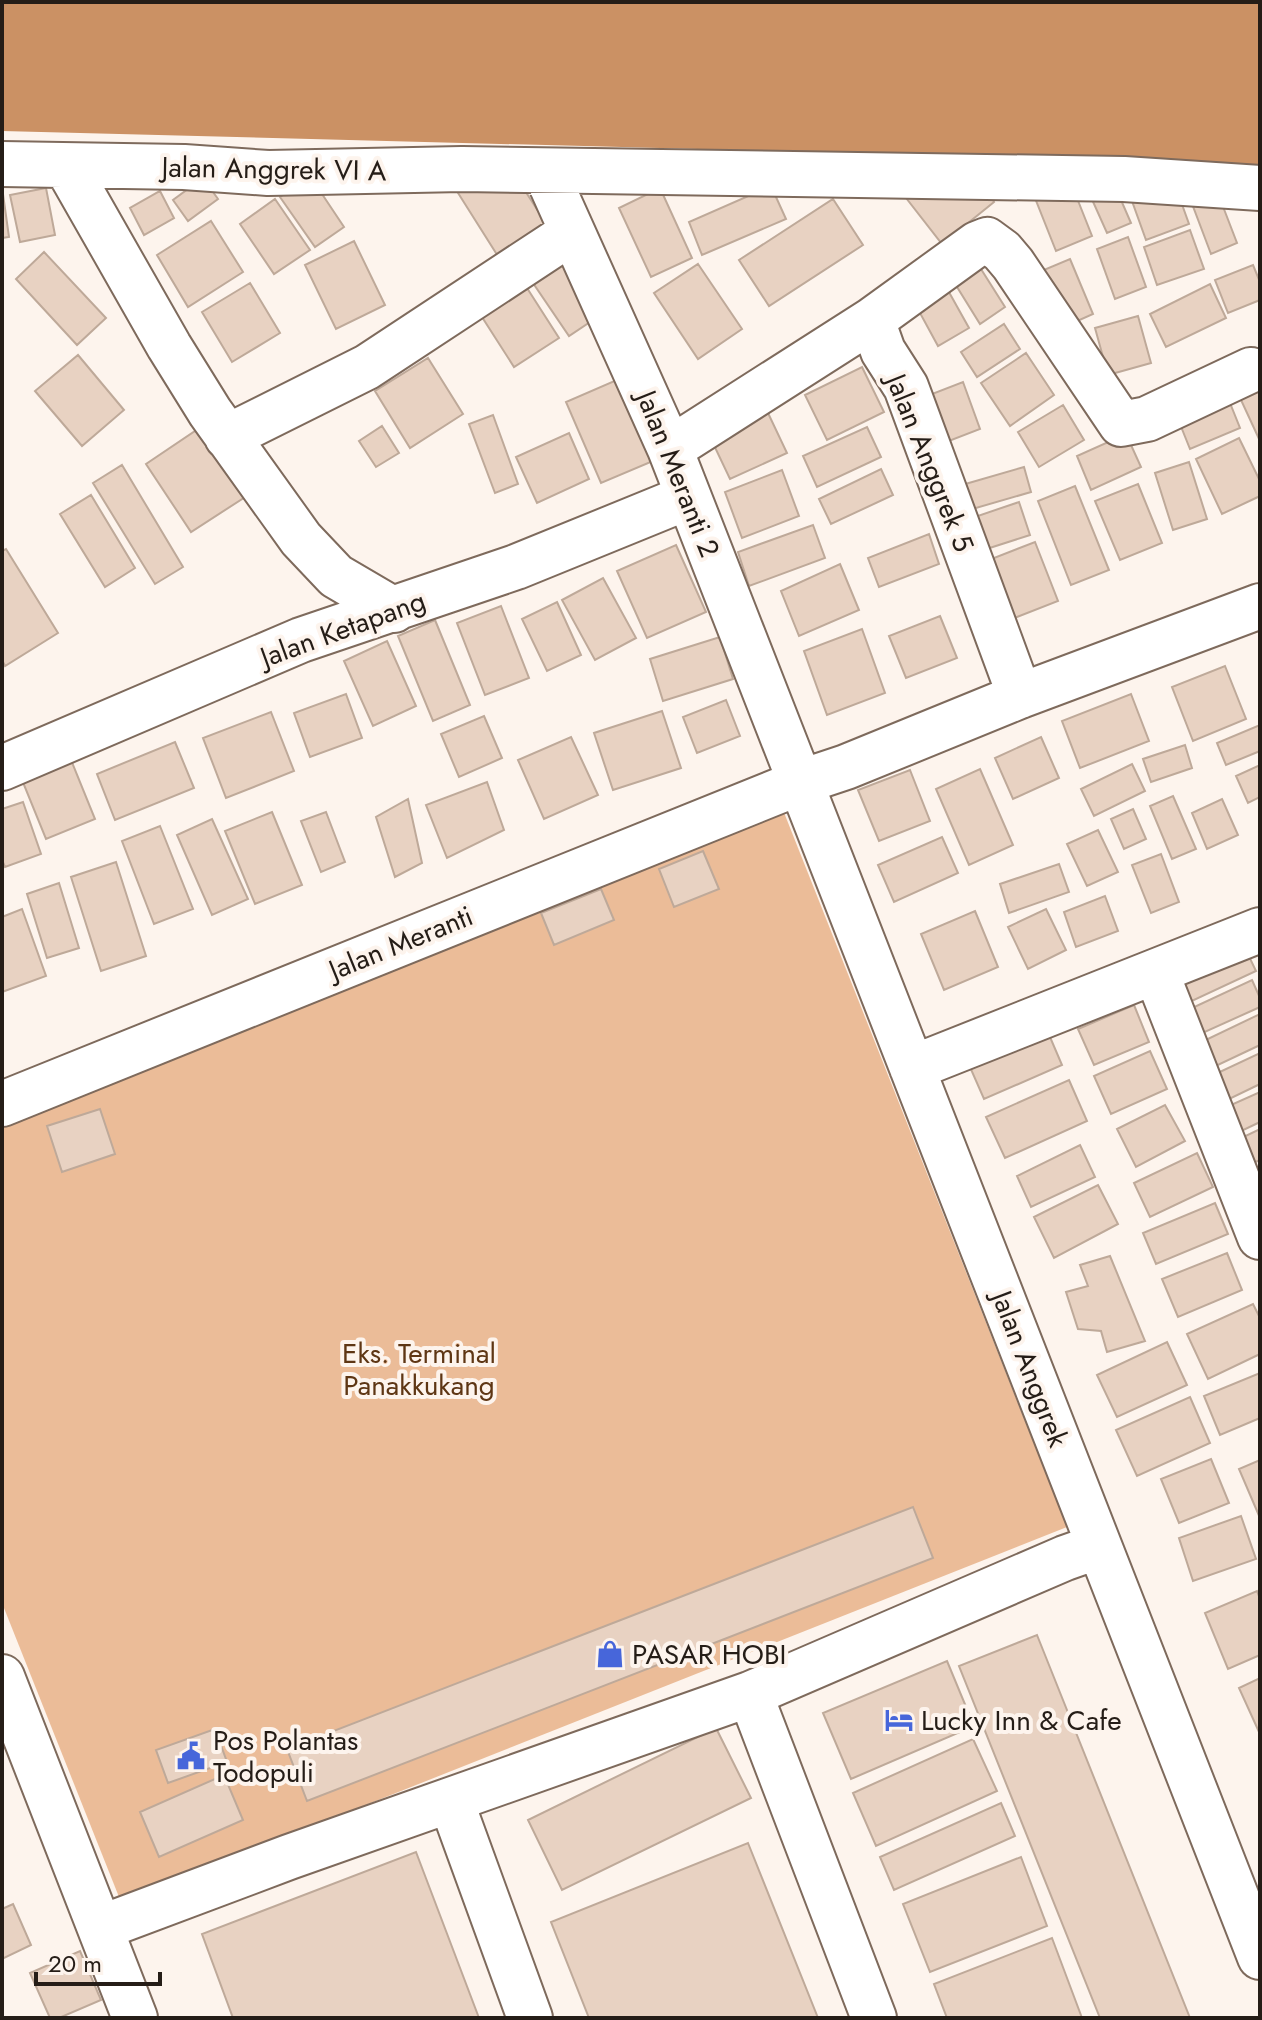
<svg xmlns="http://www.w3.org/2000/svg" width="1262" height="2020" font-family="Jost,sans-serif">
<rect width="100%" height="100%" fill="#fdf4ed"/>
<!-- green -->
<path fill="#ebbc98" d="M783,810l284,717 -946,375 -119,-299v-484z"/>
<!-- water -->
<path fill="#cb9164" d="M2,2h1258v167l-370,-15 -888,-23z"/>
<!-- building -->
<path fill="#e8d2c2" stroke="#bea999" stroke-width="2" d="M310,176l34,51 -29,20 -35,-50z
M203,178l15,21 -30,22 -15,-21z
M520,183l29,45 -48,33 -48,-76z
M1071,183l21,53 -36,15 -21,-53z
M1114,184l17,39 -24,10 -17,-38z
M1175,185l14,39 -43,16 -14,-39z
M771,186l15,33 -84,36 -13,-33z
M2,187l7,50 -7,1z
M46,188l9,47 -35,7 -10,-47z
M660,188l32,70 -41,19 -32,-69z
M160,191l14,27 -30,17 -14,-27z
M1217,191l20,52 -26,11 -20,-53z
M989,193l5,9 -52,42 -39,-50z
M275,199l35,51 -36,24 -34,-50z
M833,199l30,46 -94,61 -30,-46z
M211,221l32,51 -55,35 -31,-52z
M1190,230l14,39 -47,16 -13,-38z
M1128,237l18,50 -31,12 -18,-50z
M354,241l31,64 -49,24 -31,-64z
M44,252l62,66 -29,27 -61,-66z
M974,258l31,49 -25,17 -31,-50z
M1070,259l23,55 -29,13 -25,-55z
M564,263l35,53 -30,20 -36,-53z
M698,264l44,65 -44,30 -44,-66z
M1253,265l7,17v18l-32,13 -13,-33z
M250,283l30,50 -48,29 -30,-50z
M1210,284l16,34 -60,29 -16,-33z
M945,285l24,43 -31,18 -24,-44z
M527,288l32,50 -45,29 -32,-50z
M1138,316l13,47 -43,12 -13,-47z
M1004,324l16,25 -43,28 -16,-25z
M1026,353l28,42 -44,31 -29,-43z
M78,355l46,55 -42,36 -47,-55z
M428,358l35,56 -53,34 -35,-57z
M862,367l22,45 -57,28 -22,-45z
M1260,375v66l-25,-54z
M619,379l34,82 -52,22 -35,-81z
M963,382l17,47 -44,17 -17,-47z
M1226,393l14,35 -50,21 -14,-35z
M1063,405l21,35 -45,27 -21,-35z
M768,413l19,40 -57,26 -19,-40z
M493,415l25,69 -23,9 -26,-69z
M207,423l46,69 -62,40 -45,-68z
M382,426l17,27 -23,14 -17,-26z
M867,427l14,30 -64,30 -14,-31z
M569,433l20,46 -52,24 -21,-46z
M1126,434l15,33 -50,23 -14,-34z
M1239,438l21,43v15l-38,18 -26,-55z
M1189,462l18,57 -34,11 -18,-57z
M122,465l61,102 -28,17 -62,-101z
M1024,467l7,25 -69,20 -7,-25z
M881,469l12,26 -62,29 -12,-25z
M782,470l17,46 -57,22 -17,-46z
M1138,484l24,59 -42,17 -25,-59z
M1075,486l34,84 -38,15 -33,-84z
M91,495l44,73 -30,19 -45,-73z
M1019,502l11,33 -59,19 -11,-32z
M813,525l12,33 -76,28 -11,-34z
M929,534l10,30 -60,23 -11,-29z
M1035,542l23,59 -59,23 -23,-59z
M676,545l30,67 -59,26 -30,-67z
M6,549l52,84 -53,33 -3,-6v-109z
M840,564l19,46 -60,26 -18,-45z
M603,578l33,60 -41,22 -33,-60z
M557,602l24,53 -34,16 -25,-52z
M501,606l28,72 -44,17 -28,-72z
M940,616l17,42 -51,20 -17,-42z
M435,620l35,85 -37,16 -35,-85z
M862,629l23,64 -58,22 -23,-64z
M720,637l13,42 -70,22 -13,-42z
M387,641l29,65 -43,20 -29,-65z
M1225,666l21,53 -53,22 -21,-54z
M346,694l16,44 -52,19 -16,-44z
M1131,694l18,47 -69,27 -18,-47z
M726,700l14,36 -43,17 -14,-36z
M662,711l19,57 -68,22 -19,-57z
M271,712l23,59 -68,27 -23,-60z
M484,716l18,42 -43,19 -18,-43z
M1260,725v26l-34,14 -9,-22z
M571,737l27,58 -54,24 -26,-59z
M1041,737l18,41 -46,21 -18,-41z
M175,742l19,46 -79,32 -18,-46z
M1185,745l7,23 -41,14 -8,-23z
M69,755l26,64 -49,20 -26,-64z
M1132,764l13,27 -51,25 -13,-27z
M1260,765v32l-12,6 -12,-27z
M980,769l33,76 -44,20 -33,-76z
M910,770l20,51 -51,20 -21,-51z
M487,782l17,48 -57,28 -21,-53z
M1173,796l23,53 -24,10 -22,-53z
M408,799l14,64 -27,14 -19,-60z
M1222,799l16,36 -31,14 -15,-36z
M23,802l18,52 -36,13 -3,-7v-51z
M1133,809l13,30 -22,10 -13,-30z
M272,812l30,73 -47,19 -30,-73z
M326,812l19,50 -24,10 -20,-51z
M212,819l36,80 -36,16 -35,-80z
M160,826l33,83 -39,15 -32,-83z
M1098,830l20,42 -31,14 -20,-42z
M942,837l16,36 -64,29 -16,-37z
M703,851l16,38 -45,18 -15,-38z
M1161,854l18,48 -28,11 -19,-48z
M116,862l30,94 -45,15 -30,-94z
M1059,864l10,28 -60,21 -9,-29z
M59,883l20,65 -32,10 -20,-64z
M601,889l13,31 -60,25 -13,-32z
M1105,896l13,35 -42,16 -12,-35z
M22,909l24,67 -44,16v-75z
M1046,909l20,41 -38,19 -20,-42z
M975,911l23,56 -54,23 -23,-56z
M1244,946l12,25 -77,36 -12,-25z
M1252,980l8,18v9l-73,33 -12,-24z
M1134,1005l15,37 -55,23 -16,-36z
M1260,1014v31l-59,28 -12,-25z
M1044,1023l18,42 -78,34 -18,-41z
M1150,1051l17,38 -56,25 -17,-38z
M1260,1053v31l-39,19 -12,-26z
M1069,1080l18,41 -82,37 -19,-41z
M1260,1092v30l-27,13 -11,-26z
M1165,1105l20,36 -49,26 -19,-38z
M100,1109l15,45 -53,18 -15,-46z
M1260,1129v31l-14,6 -11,-25z
M1080,1145l15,32 -64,30 -14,-31z
M1197,1153l16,34 -63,30 -16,-34z
M1098,1185l20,39 -64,34 -20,-41z
M1215,1203l13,31 -72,30 -13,-31z
M1227,1253l15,37 -64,27 -16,-38z
M1110,1256l35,85 -38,11 -6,-21 -23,-2 -12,-37 22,-6 -8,-21z
M1253,1304l7,14v36l-52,25 -21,-45z
M1167,1342l20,43 -70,32 -20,-42z
M1260,1373v45l-40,17 -16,-39z
M1190,1397l20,46 -73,33 -21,-46z
M1211,1459l18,44 -50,20 -18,-44z
M1260,1460v58l-21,-49z
M913,1507l20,51 -626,243 -20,-52z
M1241,1516l15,43 -63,22 -14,-43z
M1257,1591l3,8v56l-32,14 -23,-56z
M1037,1635l153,383h-90l-141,-352z
M947,1661l27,65 -123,53 -28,-66z
M1260,1678v54h-1l-20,-44z
M716,1728l35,70 -189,92 -34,-70z
M215,1729l12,33 -59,21 -12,-33z
M973,1739l24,52 -121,55 -23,-53z
M224,1775l19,45 -84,37 -19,-45z
M1001,1803l14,33 -121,54 -14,-33z
M748,1843l70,175h-229l-38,-96z
M416,1852l63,166h-246l-31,-84z
M1021,1857l26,69 -117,46 -27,-68z
M13,1904l18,41 -29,14v-50z
M1052,1938l30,80h-135l-13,-34z
M80,1951l21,49 -42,18h-9l-20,-45z"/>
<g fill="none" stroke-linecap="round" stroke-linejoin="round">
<defs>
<path id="minor" d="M2,164l182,3 84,6 194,-4 662,10 136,9
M67,167l102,179 41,66 91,127 35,37 58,34
M545,171l125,278 590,1508
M872,320l105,-76 10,-4 15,11 11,13 108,160 26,-5 104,-49
M227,437l140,-70 205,-135
M670,449l202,-129 11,31 23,36 114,309
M2,768l299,-128 215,-73 172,-70
M1156,972l104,265
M912,1068l348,-138
M2,1104l799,-322 45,-15 174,-71 240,-90
M2,1677l133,341
M750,1694l124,324
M451,1801l79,217
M100,1928l189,-71 461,-163 315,-136 34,-12"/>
</defs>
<!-- minor casing -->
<use href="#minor" stroke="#7e6a5c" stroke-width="48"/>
<!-- minor -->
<use href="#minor" stroke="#fff" stroke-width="44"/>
</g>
<!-- icons -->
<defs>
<symbol id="shop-bare" viewBox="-9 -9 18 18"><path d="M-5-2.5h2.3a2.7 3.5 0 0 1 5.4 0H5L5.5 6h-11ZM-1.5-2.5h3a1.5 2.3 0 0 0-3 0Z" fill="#4766da" stroke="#fdf4ed" stroke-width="2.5" paint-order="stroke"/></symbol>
<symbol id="hotel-bare" viewBox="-9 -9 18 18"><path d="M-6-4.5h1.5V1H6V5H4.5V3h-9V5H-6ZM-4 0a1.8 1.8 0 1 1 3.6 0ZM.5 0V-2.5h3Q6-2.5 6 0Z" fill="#4766da" stroke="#fdf4ed" stroke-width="2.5" paint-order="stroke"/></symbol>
<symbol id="civic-bare" viewBox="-9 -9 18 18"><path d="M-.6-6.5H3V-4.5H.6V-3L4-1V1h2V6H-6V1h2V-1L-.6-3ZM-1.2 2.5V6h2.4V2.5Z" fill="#4766da" stroke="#fdf4ed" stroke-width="2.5" paint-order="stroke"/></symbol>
</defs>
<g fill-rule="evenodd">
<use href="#shop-bare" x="590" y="1634" width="40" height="40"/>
<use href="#hotel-bare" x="879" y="1700" width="40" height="40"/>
<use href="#civic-bare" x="171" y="1736" width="40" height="40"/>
</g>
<g text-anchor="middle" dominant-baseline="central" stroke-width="8" stroke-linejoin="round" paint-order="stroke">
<!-- street labels -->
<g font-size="28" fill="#251d17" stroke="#fdf4ed">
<text transform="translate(274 169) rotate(1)">Jalan Anggrek VI A</text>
<text transform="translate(930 463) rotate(68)">Jalan Anggrek 5</text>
<text transform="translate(678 474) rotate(68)">Jalan Meranti 2</text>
<text transform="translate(343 629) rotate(-20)">Jalan Ketapang</text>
<text transform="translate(401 943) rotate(-22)">Jalan Meranti</text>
<text transform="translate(1030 1369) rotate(69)">Jalan Anggrek</text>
</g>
<!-- park labels -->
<g font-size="28" fill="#5e3614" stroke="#fdf4ed">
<text x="419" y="1353">Eks. Terminal<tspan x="419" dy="32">Panakkukang</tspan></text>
</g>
<!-- poi labels -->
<g font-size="28" fill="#251d17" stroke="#fdf4ed" text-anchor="start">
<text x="632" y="1654">PASAR HOBI</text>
<text x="921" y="1720">Lucky Inn &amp; Cafe</text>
<text x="213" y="1740">Pos Polantas<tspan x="213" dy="32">Todopuli</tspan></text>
</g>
</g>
<!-- border -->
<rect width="1262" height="2020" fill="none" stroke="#251d17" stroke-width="8"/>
<!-- scale -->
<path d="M36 1972v12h124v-12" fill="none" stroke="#251d17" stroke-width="4"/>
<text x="48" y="1972" font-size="24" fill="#251d17" stroke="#fdf4ed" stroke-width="6" paint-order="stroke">20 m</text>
</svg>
